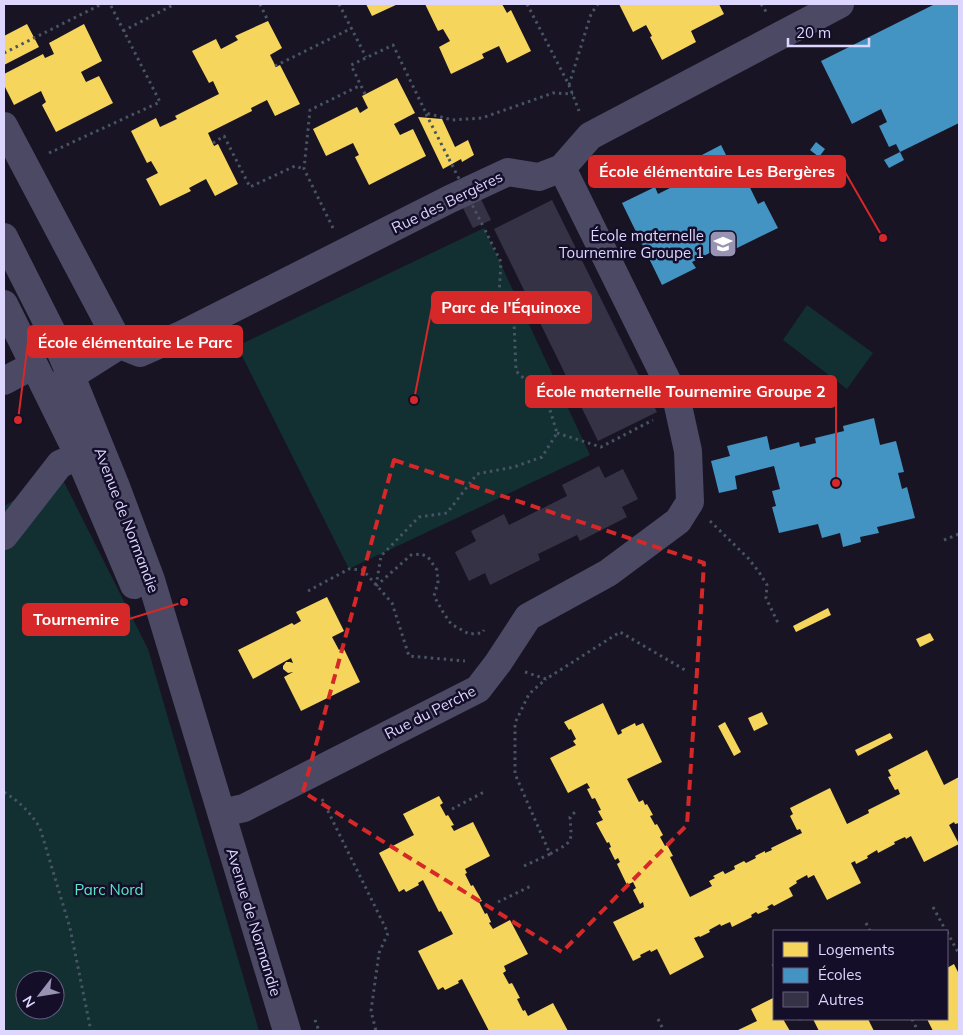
<svg xmlns="http://www.w3.org/2000/svg" width="963" height="1035" font-family="Mulish,sans-serif">
<rect width="100%" height="100%" fill="#181423"/>
<!-- green -->
<path fill="#122f32" fill-rule="evenodd" d="M484,228l106,227 -205,97 -4,4 -1,-2 -31,15 -112,-223z
M807,305l66,48 -26,36 -64,-49z
M60,474l88,175 111,382h-255v-525zM25,980h30v30h-30z"/>
<!-- homes -->
<path fill="#f6d55c" d="M366,4h32l-26,12z
M425,4h77l5,9 4,-3 20,41 -24,12 -8,-17 -17,8 2,4 -33,16 -12,-27 11,-6 -7,-12 -5,2z
M619,4h100l5,10 -33,17 5,11 -34,18 -12,-23 2,-1 -6,-11 -13,7z
M268,21l14,27 -12,7 6,12 4,-2 20,39 -25,12 -8,-16 -16,8 1,3 -44,22 6,13 4,-2 20,40 -23,12 -9,-17 -17,9 2,3 -31,15 -14,-27 12,-6 -7,-12 -4,2 -16,-32 25,-13 4,9 17,-8 -2,-3 44,-22 -6,-13 -4,2 -17,-32 24,-12 5,10 17,-9 -3,-4z
M27,24l12,23 -35,18v-29z
M84,24l18,37 -21,11 5,10 13,-6 14,27 -57,29 -14,-27 4,-3 -5,-11 -27,14 -10,-20v-11l39,-20 2,4 9,-4 -5,-11z
M397,78l18,35 -21,11 6,11 13,-6 13,27 -57,29 -14,-28 4,-2 -6,-12 -27,13 -13,-27 44,-22 3,6 8,-5 -6,-12z
M418,117l24,2 13,28 13,-7 6,15 -12,7 -1,-3 -18,10z
M327,597l17,34 -12,6 7,13 4,-3 17,35 -59,29 -17,-34 9,-5 -5,1 -5,-4v-3l3,-4h4l3,1 -2,-5 -38,21 -15,-29 54,-27 2,2 7,-4 -5,-9z
M828,608l3,7 -35,17 -3,-6z
M930,633l4,7 -14,7 -4,-8z
M603,703l15,32 4,-2 -1,-3 14,-7 1,3 7,-3 19,39 -35,17 12,23 4,-2 2,5 2,-1 6,11 -3,1 5,9 2,-1 6,11 -3,2 5,9 2,-1 6,11 -3,1 20,40 22,-11 -3,-5 6,-3 -2,-2 10,-5 2,3 10,-5 -1,-3 10,-5 2,2 10,-5 -1,-2 10,-5v2l7,-3 -1,-2 31,-15 -2,-4 -3,1 -7,-14 3,-2 -3,-6 40,-20 17,36 22,-11 -1,-3 32,-16 -2,-5 -3,1 -7,-13 3,-1 -3,-6 39,-20 17,35 15,-8v46l-4,1 -1,-2 -5,3 10,19 -35,18 -13,-26 -5,3 -1,-2 -11,5 1,2 -17,9 -1,-3 -10,6 1,2 -12,6 -1,-3 -4,2 10,20 -34,17 -13,-25 -6,3 -1,-3 -11,6 1,2 -8,5 4,8 -19,10 -2,-2 -5,3 2,2 -11,5 -2,-2 -5,3 1,2 -20,10 -2,-5 -9,4 -1,-2 -11,6 1,2 -10,5 -1,-1 -5,2 10,19 -34,18 -13,-26 -6,3 -1,-2 -10,5 1,2 -8,4 -20,-39 31,-15 -1,-5 -3,2 -7,-14 3,-2 -3,-6 -6,3 -10,-21 3,-2 -2,-4 -3,2 -6,-12 2,-1 -2,-5 -2,1 -11,-20 7,-3 -5,-9 3,-1 -6,-12 -3,1 -5,-10 3,-1 -3,-5 -19,10 -18,-35 26,-13 -3,-4 3,-2 -5,-10 -2,1 -5,-8z
M762,712l6,12 -14,7 -6,-13z
M725,722l16,30 -7,4 -16,-30z
M890,733l3,5 -35,18 -3,-6z
M439,796l4,7 -3,2 6,11 2,-1 6,10 -3,1 3,5 19,-9 17,34 -25,13 2,4 -2,1 6,12 2,-1 9,16 -3,1 6,12 2,-1 4,9 -2,1 4,6 17,-9 18,34 -24,12 2,5 -3,2 6,11 3,-1 8,15 -3,1 6,12 2,-1 3,6 25,-13 15,28h-79l-27,-52 -4,2 1,2 -14,7 -2,-3 -5,3 -20,-39 35,-17 -12,-23 -2,1 -16,-32 -5,3 1,2 -13,7 -2,-3 -5,3 -20,-39 35,-18 -11,-21z
M954,964l5,10v57h-26l-6,-12h20v-51z
M773,998l1,3v18h9l7,12h-54l21,-10 -6,-12z
M813,1019h55l6,12h-55z"/>
<!-- schools -->
<path fill="#4393c3" d="M935,4h24v119l-59,29 -4,-8 -7,3 -10,-21 8,-4 -6,-13 -29,15 -31,-63z
M816,142l9,7 -6,8 -9,-7z
M721,145l10,20 7,-2 20,41 6,-3 14,27 -49,24 -4,-7 -33,17 4,6 -34,17 -40,-82 33,-16 3,7 48,-24 -6,-14z
M900,152l4,8 -15,8 -5,-8z
M874,418l6,27 16,-4 8,31 -6,1 4,16 5,-2 8,31 -38,9 2,6 -19,4 1,5 -18,5 -3,-14 -18,5 -4,-14 -39,9 -7,-26 4,-1 -4,-15 8,-2 -6,-23 -39,10 2,13 -18,4 -8,-32 19,-5 -3,-10 40,-10 3,14 29,-8 1,5 16,-4 -1,-5 29,-7 -1,-5z"/>
<!-- building -->
<path fill="#363245" d="M480,197l11,23 -18,8 -11,-22z
M552,200l105,212 -59,29 -104,-212z
M599,466l6,12 18,-9 15,30 -16,8 5,10 -47,24 -3,-6 -39,19 2,6 -50,25 -5,-12 -16,8 -14,-29 21,-11 -5,-10 33,-17 5,11 58,-29 -5,-11z"/>
<g fill="none" stroke-linecap="round" stroke-linejoin="round">
<!-- path -->
<path stroke="#465464" stroke-width="3" stroke-dasharray="2.5 4" stroke-linecap="butt" d="M260,4l8,17
M339,4l27,53
M527,4l42,81 10,26
M761,4l6,9
M123,31l52,-27
M4,53l98,-49
M275,66l77,-38
M569,85l22,-71 7,-10
M365,94l-14,-29 42,-20 33,68 26,7 30,-2 71,-25 20,1
M426,114l23,45
M213,143l11,-7 26,51 45,-21 9,3
M49,153l111,-51 -50,-98
M333,228l-29,-59 6,-59 51,-25
M557,433l44,14 52,-27
M710,521l38,37 11,14 8,13 -1,13 12,25
M944,540l15,-6
M376,586l5,-30 38,-39 28,-4 30,-39 37,-7 28,-10 15,-24 -10,-33 -31,-29 -2,-49 -15,-28 2,-32 -17,-34
M376,586l35,-31 10,-1 7,3 9,13 1,12 -4,14 9,16 8,12 18,10 13,-1 2,-3
M308,591l41,-22 14,1 29,33 17,53 56,5
M525,672l21,7 74,-47 65,38
M4,792c16,10 26,20 36,36l30,100 21,103
M322,799l66,134 -9,20 -8,58 5,20
M452,809l34,-18
M550,854c23,-13 22,-10 20,-37l5,-5
M524,866l26,-12 -35,-80v-51l14,-29 17,-15
M498,902l35,-17
M933,907l13,24
M866,923l4,8
M947,932l12,22
M773,964l1,3
M658,1019l6,12
M800,1019l1,1
M912,1019l6,12
M315,1020l4,11"/>
<!-- minor -->
<path stroke="#4b4964" stroke-width="28" d="M4,126l116,219
M4,237l49,97 18,42 44,108 36,96 136,451
M4,304l75,152 55,129
M4,381l30,-16
M48,393l23,-17 49,-31 20,8 43,-19 267,-135 58,-27 31,5 23,-9 28,-32 250,-132
M4,536l56,-72 19,-8
M222,813l22,-5 234,-119 20,-26 30,-46 80,-44 70,-52 12,-19 -2,-51 -11,-50 -115,-233"/>
<!-- path-bridge -->
<path stroke="#465464" stroke-width="3" stroke-dasharray="2.5 4" stroke-linecap="butt" d="M449,159l35,69"/>
</g>
<!-- marked area -->
<path fill="none" stroke="#d62828" stroke-width="4" stroke-dasharray="10 6" stroke-linejoin="round" d="M394,460l310,103 -17,262 -125,127 -259,-160z"/>
<!-- icons -->
<defs>
<symbol id="school-square" viewBox="-11 -11 22 22"><rect x="-9" y="-9" width="18" height="18" rx="4" fill="#9893b2" stroke="#140e29"/><path d="M0-5L7-2L0 1L-7-2ZM-4 1L0 2.5L4 1V4Q0 6-4 4Z" fill="#fff"/></symbol>
</defs>
<g fill-rule="evenodd">
<use href="#school-square" x="707" y="228" width="32" height="32"/>
</g>
<g text-anchor="middle" dominant-baseline="central" stroke-width="5" stroke-linejoin="round" paint-order="stroke">
<!-- street labels -->
<g font-size="15" fill="#ddd7ff" stroke="#140e29">
<text transform="translate(447 202) rotate(-26)">Rue des Bergères</text>
<text transform="translate(127 520) rotate(69)">Avenue de Normandie</text>
<text transform="translate(430 712) rotate(-27)">Rue du Perche</text>
<text transform="translate(254 922) rotate(73)">Avenue de Normandie</text>
</g>
<!-- poi labels -->
<g font-size="15" fill="#ddd7ff" stroke="#140e29" text-anchor="end">
<text x="704" y="235">École maternelle<tspan x="704" dy="17">Tournemire Groupe 1</tspan></text>
</g>
<!-- park labels -->
<g font-size="15" fill="#5ae8cb" stroke="#140e29">
<text x="109" y="889">Parc Nord</text>
</g>
</g>
<!-- callouts -->
<path fill="none" stroke="#d62828" stroke-width="2" d="M883 238L845 172M414 400L432 307M18 420L28 342M836 483L836 391M184 602L129 619"/>
<g fill="#d62828" stroke="#140e29" stroke-width="2">
<circle cx="883" cy="238" r="5"/>
<circle cx="414" cy="400" r="5"/>
<circle cx="18" cy="420" r="5"/>
<circle cx="836" cy="483" r="5"/>
<circle cx="184" cy="602" r="5"/>
</g>
<g fill="#d62828" stroke="#d62828" stroke-width="2">
<rect x="589" y="156" width="256" height="31" rx="5"/>
<rect x="432" y="292" width="159" height="31" rx="5"/>
<rect x="28" y="326" width="214" height="31" rx="5"/>
<rect x="526" y="376" width="310" height="31" rx="5"/>
<rect x="23" y="604" width="106" height="31" rx="5"/>
</g>
<g font-size="16" text-anchor="middle" font-weight="bold" fill="#fff">
<text x="717" y="177">École élémentaire Les Bergères</text>
<text x="511" y="313">Parc de l'Équinoxe</text>
<text x="135" y="348">École élémentaire Le Parc</text>
<text x="681" y="397">École maternelle Tournemire Groupe 2</text>
<text x="76" y="625">Tournemire</text>
</g>
<!-- border -->
<rect width="963" height="1035" fill="none" stroke="#ddd7ff" stroke-width="10"/>
<!-- legend -->
<rect x="773" y="930" width="175" height="90" fill="#140e29" stroke="#645e7f"/>
<rect x="783" y="942" width="25" height="15" fill="#f6d55c" stroke="#645e7f"/>
<text x="818" y="955" font-size="15" fill="#ddd7ff">Logements</text>
<rect x="783" y="968" width="25" height="15" fill="#4393c3" stroke="#645e7f"/>
<text x="818" y="980" font-size="15" fill="#ddd7ff">Écoles</text>
<rect x="783" y="992" width="25" height="15" fill="#363245" stroke="#645e7f"/>
<text x="818" y="1005" font-size="15" fill="#ddd7ff">Autres</text>
<!-- north arrow -->
<g transform="translate(40 995) rotate(239)"><circle r="24" fill="#140e29" stroke="#645e7f"/>
<path d="M0-4L9 19L0 12L-9 19Z" fill="#9893b2"/>
<text y="-8" font-size="14" font-weight="bold" text-anchor="middle" fill="#ddd7ff">N</text>
</g>
<!-- scale -->
<path d="M788 38v8h81v-8" fill="none" stroke="#ddd7ff" stroke-width="2.5"/>
<text x="796" y="38" font-size="15" fill="#ddd7ff" stroke="#140e29" stroke-width="4" paint-order="stroke">20 m</text>
</svg>
